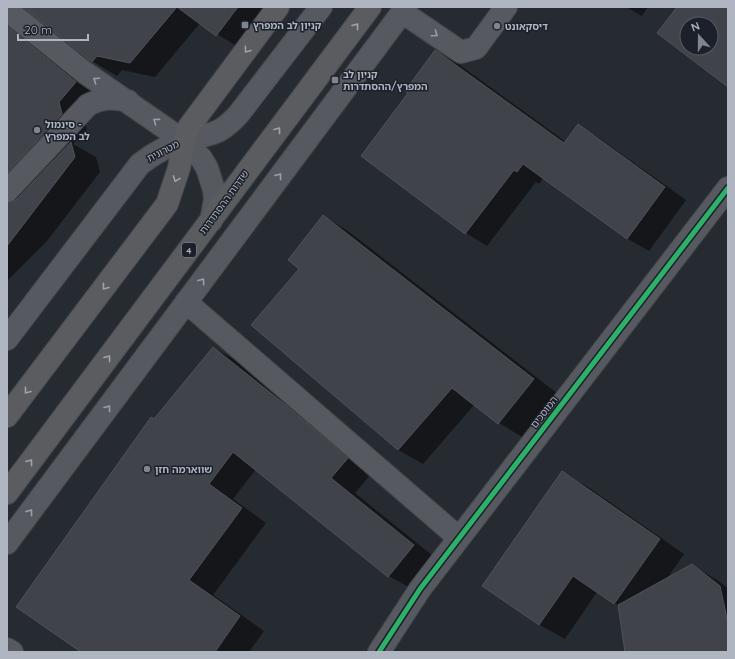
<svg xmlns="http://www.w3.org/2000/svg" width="735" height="659" font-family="Quicksand,'Noto Sans Hebrew',sans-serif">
<rect width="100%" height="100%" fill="#262a31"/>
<!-- shadow -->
<path fill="#0007" d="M7,7h267l-33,42 -41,-26 -45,54 -33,-7 -5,6 -25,-15 -61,-49 -9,5 78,80 -17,20 4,12 -14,15 23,13 4,15 -53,69 -40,40z
M626,7h22l-6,9z
M435,51l22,12 109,79 12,-16 21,12 87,62 -37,51 -21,-12 -85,-61 -4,6 -3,-2 -49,64 -21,-13 -104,-78 48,-62z
M323,216l25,15 210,163 -34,44 -25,-15 -24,-19 -52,60 -25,-14 -97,-181z
M214,348l25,14 73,59 60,52 -17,20 83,67 -24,30 -25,-14 -133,-107 -23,30 33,24 -53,72 51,36 -15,21h-166l72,-232z
M563,473l25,14 96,67 -18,26 26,-15 25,15 11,8v64h-101l-8,-46 -22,-14 -32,47 -25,-14 -56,-39z"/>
<!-- building -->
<path fill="#404349" stroke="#4e5259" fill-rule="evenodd" d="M23,7h215l-22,29 -39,-29 -47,56 -33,-7 -5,6z
M677,7h51v80l-71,-54zM687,24h24v24h-24z
M7,26l69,56 -17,20 3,12 -55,59z
M435,50l129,93 14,-19 87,63 -38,52 -104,-75 -6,8 -3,-2 -49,64 -104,-78 47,-63 -3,-2z
M71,142l4,15 -68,89v-43l9,-3z
M323,215l211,164 -36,45 -46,-36 -54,62 -147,-125 48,-56 -11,-9z
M213,347l74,59 61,52 -17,20 83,67 -26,32 -155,-125 -24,32 33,24 -53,72 51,36 -25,36h-134l-65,-45 135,-190 3,2z
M562,471l98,68 -46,65 -41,-28 -34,49 -57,-39z
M692,564l28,22 8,37v29h-103l-7,-47z"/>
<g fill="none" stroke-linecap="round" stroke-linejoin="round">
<defs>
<path id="minor" d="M7,10l77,62 100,69 17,17 6,10 7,22 1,9 -4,22
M402,12l59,40 15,-4 30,-41
M7,191l81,-86c14,-7 25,-8 40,-4
M186,302l273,236
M7,339l133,-175c13,-10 28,-19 44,-23 27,-9 32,-3 54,-26l83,-108
M7,543l399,-536
M7,649l5,3
M379,652l41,-63 308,-401"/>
<path id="highway" d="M7,416l160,-212 12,-36 5,-27 5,-14 89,-120
M7,493l363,-486"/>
</defs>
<!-- minor casing -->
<use href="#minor" stroke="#424449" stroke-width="24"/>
<!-- highway casing -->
<use href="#highway" stroke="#43464d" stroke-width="24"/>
<!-- minor -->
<use href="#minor" stroke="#56595f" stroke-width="22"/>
<!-- highway -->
<use href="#highway" stroke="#5a5c60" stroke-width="22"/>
<defs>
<path id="cycleway" d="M379,652l41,-63 308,-401"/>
</defs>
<!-- cycleway casing -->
<use href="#cycleway" stroke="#1b202a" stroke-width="8"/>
<!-- cycleway -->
<use href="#cycleway" stroke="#2db169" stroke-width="5"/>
</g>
<!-- one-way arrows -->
<defs><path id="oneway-chevron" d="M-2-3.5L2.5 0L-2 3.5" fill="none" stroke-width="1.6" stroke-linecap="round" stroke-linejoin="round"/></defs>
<g stroke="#9ea4ae">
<use href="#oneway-chevron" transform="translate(356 26) rotate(-53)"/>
<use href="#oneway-chevron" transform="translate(247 50) rotate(127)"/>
<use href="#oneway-chevron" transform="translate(278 130) rotate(-53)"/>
<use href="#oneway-chevron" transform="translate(176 179) rotate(110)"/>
<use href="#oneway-chevron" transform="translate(105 287) rotate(127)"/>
<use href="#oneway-chevron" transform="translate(108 358) rotate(-53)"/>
<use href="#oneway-chevron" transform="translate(27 391) rotate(128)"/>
<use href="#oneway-chevron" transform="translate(30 462) rotate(-53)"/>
</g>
<g stroke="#999fa9">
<use href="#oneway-chevron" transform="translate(435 34) rotate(35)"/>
<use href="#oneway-chevron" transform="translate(96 80) rotate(-146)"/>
<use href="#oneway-chevron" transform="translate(156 121) rotate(-144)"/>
<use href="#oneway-chevron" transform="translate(279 176) rotate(-53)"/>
<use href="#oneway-chevron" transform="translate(202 281) rotate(-54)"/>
<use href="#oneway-chevron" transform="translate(108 408) rotate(-53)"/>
<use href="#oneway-chevron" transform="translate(30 512) rotate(-53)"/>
</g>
<!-- markers -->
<g fill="#7f858f" stroke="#1b202a" stroke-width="1.5">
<rect x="241" y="21" width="8" height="8" rx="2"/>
<circle cx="497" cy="26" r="4"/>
<rect x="331" y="76" width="8" height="8" rx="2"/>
<circle cx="37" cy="130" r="4"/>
<circle cx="147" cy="469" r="4"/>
</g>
<g text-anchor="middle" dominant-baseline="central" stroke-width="3" stroke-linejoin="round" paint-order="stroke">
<!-- shield labels -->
<rect fill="#1b202a" stroke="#838994" stroke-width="1" x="182" y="243" width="14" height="14" rx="3"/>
<g font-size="9" font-weight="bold" fill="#afb6c2">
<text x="189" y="250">4</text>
</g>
<!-- poi labels -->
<g font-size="10" font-weight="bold" fill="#afb6c2" stroke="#1b202a" text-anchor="start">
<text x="253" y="25">קניון לב המפרץ</text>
<text x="505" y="26">דיסקאונט</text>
<text x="343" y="74">קניון לב<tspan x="343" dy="12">המפרץ/ההסתדרות</tspan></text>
<text x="45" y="124">סינמול -<tspan x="45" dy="12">לב המפרץ</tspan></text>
<text x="155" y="469">שווארמה חזן</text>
</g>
<!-- street labels -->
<g font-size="10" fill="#afb6c2" stroke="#1b202a">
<text transform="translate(163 151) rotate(-27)">מטרונית</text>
<text transform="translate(224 202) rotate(-54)">שדרות ההסתדרות</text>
<text transform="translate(544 412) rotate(-52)">המוסכים</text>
</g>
</g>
<!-- border -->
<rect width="735" height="659" fill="none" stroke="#afb6c2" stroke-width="16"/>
<!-- north arrow -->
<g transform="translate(699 36) rotate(339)"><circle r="19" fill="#1b202a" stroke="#565c67"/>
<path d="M0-3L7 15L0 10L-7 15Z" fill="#7f858f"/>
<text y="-6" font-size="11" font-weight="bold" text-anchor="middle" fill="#afb6c2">N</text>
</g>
<!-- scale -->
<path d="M18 34v6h70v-6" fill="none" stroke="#afb6c2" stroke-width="2"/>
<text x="24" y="34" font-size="12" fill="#afb6c2" stroke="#1b202a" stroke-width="3" paint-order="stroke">20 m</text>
</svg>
